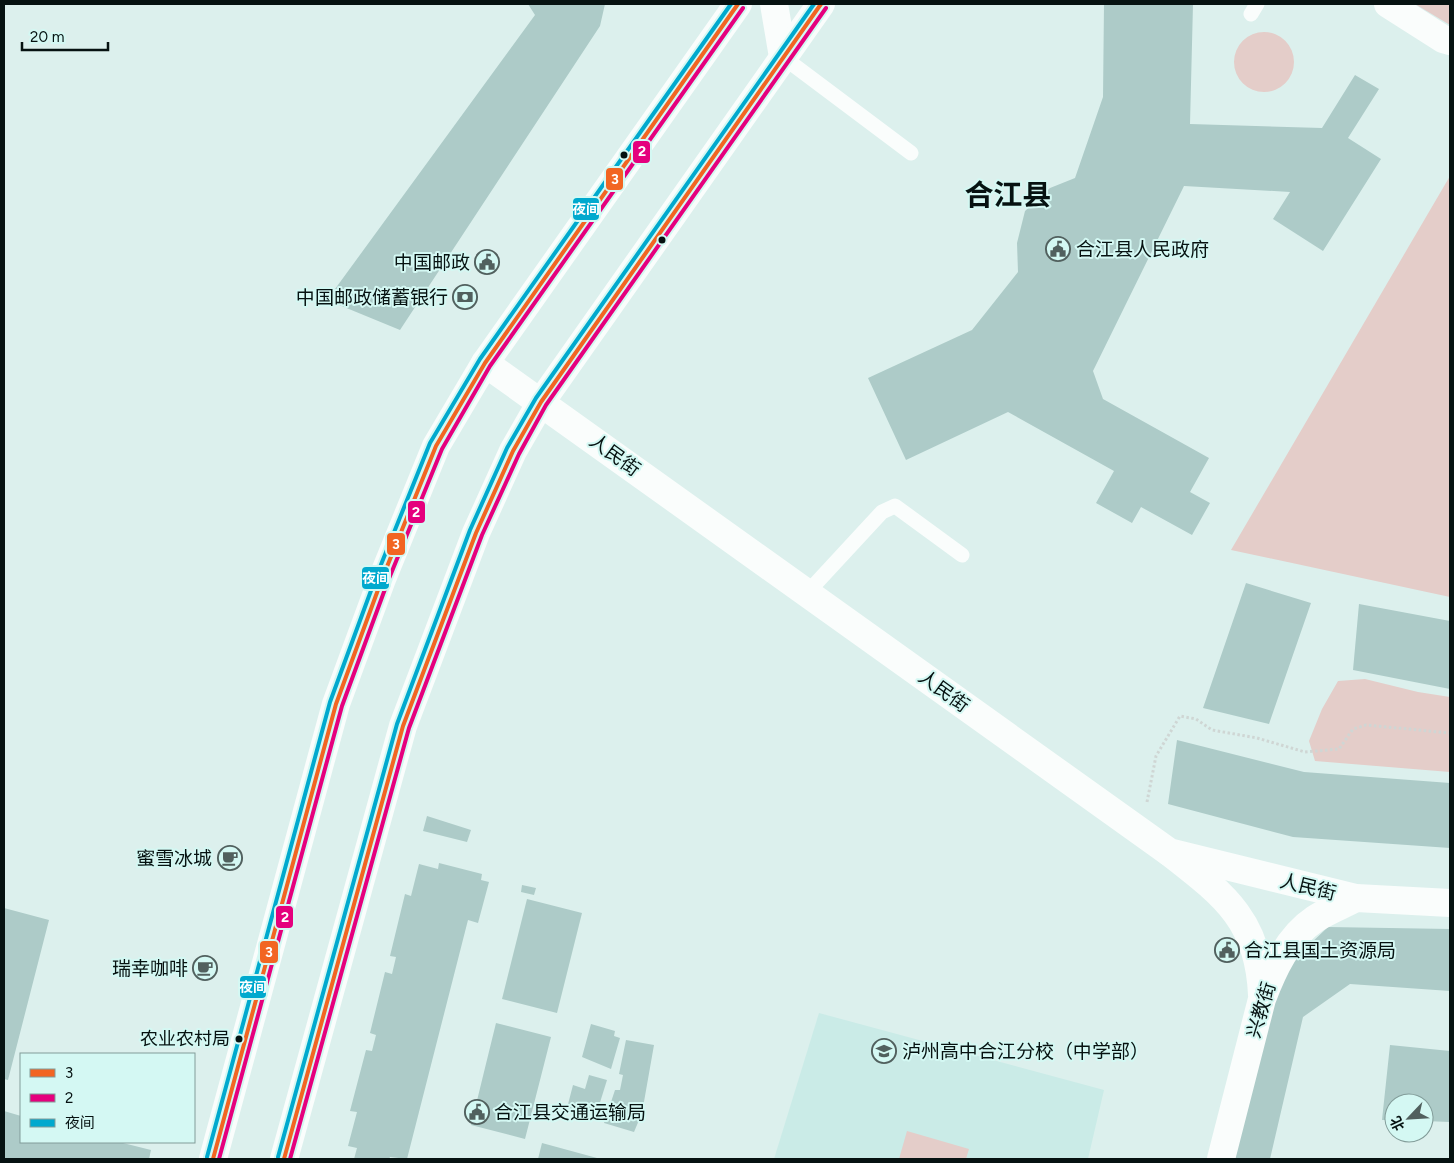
<svg xmlns="http://www.w3.org/2000/svg" width="1454" height="1163" font-family="Figtree,'Noto Sans SC',sans-serif">
<rect width="100%" height="100%" fill="#dcf0ed"/>
<!-- built -->
<path fill="#caebe7" d="M819,1013l285,77 -16,69h-314z"/>
<!-- green -->
<path fill="#e4cdc9" d="M1415,4h35v21z
M1234 62a30 30 0 1 1 60 0a30 30 0 1 1-60 0Z
M1450,176v421l-219,-47z
M1365,679l53,13 32,5v75l-135,-11 -6,-20 13,-32 16,-28z
M907,1131l62,18 -3,10h-67z"/>
<!-- building -->
<path fill="#adcbc8" d="M528,4h77l-5,22 -200,304 -73,-30 208,-285z
M1104,4h89l-3,120 132,4 33,-53 24,14 -31,49 33,21 -58,92 -50,-32 17,-27 -106,-6 -91,185 10,28 106,59 -19,34 20,11 -18,32 -51,-28 -9,16 -36,-20 18,-32 -106,-59 -102,48 -38,-82 104,-48 46,-58 -1,-29 8,-32 25,-23 25,-10 28,-81z
M1246,583l65,20 -42,121 -66,-16z
M1359,604l91,17v68l-97,-19z
M1177,740l127,32 146,11v65l-157,-11 -125,-33z
M427,816l44,14 -4,12 -44,-11z
M439,863l43,11 -1,6 8,2 -11,41 -10,-3 -61,239 -17,-2 -1,2h-35l3,-11 -9,-2 9,-34 -7,-1 16,-61 6,1 4,-16 -6,-2 15,-61 7,2 4,-17 -6,-1 15,-62 6,2 8,-32 19,5z
M522,885l14,3 -2,7 -13,-3z
M527,899l55,14 -25,100 -55,-14z
M4,908l45,12 -41,160 -4,-1z
M1328,927l122,2v62l-100,-7 -47,33 -33,142h-42l40,-175z
M496,1023l55,14 -26,102 -54,-14z
M591,1024l24,7 -1,5 6,2 -9,31 -29,-12z
M626,1040l28,5 -12,68 -8,19 -30,-9 11,-33h5l3,-15 -4,-1z
M1390,1045l60,6v71l-26,-1v-18h-30v17h-12z
M589,1075l18,5 -10,32 -15,-4 -3,8 -13,-4 7,-27 12,4z
M4,1111l17,5v26h98l32,8 -2,9h-145z
M542,1143l55,15 -1,1h-58z"/>
<g fill="none" stroke-linecap="round" stroke-linejoin="round">
<!-- path -->
<path stroke="#cfd6d4" stroke-width="3" stroke-dasharray="2.5 2.5" stroke-linecap="butt" d="M1147,802l9,-46 24,-40 16,3 16,11 45,8 48,14 34,-3 14,-20 13,-4 84,8"/>
<!-- lane -->
<path stroke="#fafdfc" stroke-width="15" d="M1251,14l6,-10
M783,57l128,96
M807,593l75,-81 13,-6 67,49"/>
<!-- street -->
<path stroke="#fafdfc" stroke-width="28" d="M1388,4l55,35 7,2
M1169,852c55,43 90,68 93,143
M1221,1159l41,-160c11,-29 26,-62 53,-80 12,-8 28,-14 41,-21"/>
<!-- secondary -->
<path stroke="#fafdfc" stroke-width="28" d="M774,4l9,53
M485,363l684,489 187,46 94,5"/>
<!-- primary -->
<path stroke="#fafdfc" stroke-width="28" d="M213,1159l123,-455 46,-125 54,-133 49,-83 253,-359
M284,1159l119,-433 73,-193 37,-82 28,-49 280,-398"/>
<defs>
<path id="bus-1" d="M213,1159l123,-455 46,-125 54,-133 49,-83 253,-359
M284,1159l119,-433 73,-193 37,-82 28,-49 280,-398"/>
<path id="bus-2" d="M219,1159l123,-453 46,-125 54,-132 48,-83 253,-358
M290,1159l119,-431 73,-193 37,-81 27,-49 280,-397"/>
<path id="bus-3" d="M207,1157l123,-455 46,-125 54,-134 50,-84 251,-355
M278,1157l119,-433 73,-194 37,-82 29,-50 278,-394"/>
</defs>
<!-- bus-1 casing -->
<use href="#bus-1" stroke="#d4f8f3" stroke-width="8"/>
<!-- bus-2 casing -->
<use href="#bus-2" stroke="#d4f8f3" stroke-width="8"/>
<!-- bus-3 casing -->
<use href="#bus-3" stroke="#d4f8f3" stroke-width="8"/>
<!-- bus-1 -->
<use href="#bus-1" stroke="#f26522" stroke-width="4"/>
<!-- bus-2 -->
<use href="#bus-2" stroke="#e5007d" stroke-width="4"/>
<!-- bus-3 -->
<use href="#bus-3" stroke="#00a9ce" stroke-width="4"/>
</g>
<!-- icons -->
<defs>
<symbol id="civic-ring" viewBox="-11 -11 22 22"><circle r="9.5" fill="#d4f8f3" stroke="#51605e" stroke-width="1.5"/><path d="M-.6-6.5H3V-4.5H.6V-3L4-1V1h2V6H-6V1h2V-1L-.6-3ZM-1.2 2.5V6h2.4V2.5Z" fill="#51605e"/></symbol>
<symbol id="bank-ring" viewBox="-11 -11 22 22"><circle r="9.5" fill="#d4f8f3" stroke="#51605e" stroke-width="1.5"/><path d="M-6-4H6V4H-6ZM0-2.3a2.3 2.3 0 1 0 0 4.6a2.3 2.3 0 1 0 0-4.6Z" fill="#51605e"/></symbol>
<symbol id="cafe-ring" viewBox="-11 -11 22 22"><circle r="9.5" fill="#d4f8f3" stroke="#51605e" stroke-width="1.5"/><path d="M-5.5-4.5H6V0H3Q3 3.5 0 3.5H-2.5Q-5.5 3.5-5.5 0ZM3-3.2v2h1.7v-2ZM-6 4.5H4V6H-6Z" fill="#51605e"/></symbol>
<symbol id="school-ring" viewBox="-11 -11 22 22"><circle r="9.5" fill="#d4f8f3" stroke="#51605e" stroke-width="1.5"/><path d="M0-5L7-2L0 1L-7-2ZM-4 1L0 2.5L4 1V4Q0 6-4 4Z" fill="#51605e"/></symbol>
</defs>
<g fill-rule="evenodd">
<use href="#civic-ring" x="1044" y="235" width="28" height="28"/>
<use href="#civic-ring" x="473" y="248" width="28" height="28"/>
<use href="#bank-ring" x="451" y="283" width="28" height="28"/>
<use href="#cafe-ring" x="216" y="844" width="28" height="28"/>
<use href="#civic-ring" x="1213" y="936" width="28" height="28"/>
<use href="#cafe-ring" x="191" y="954" width="28" height="28"/>
<use href="#school-ring" x="870" y="1037" width="28" height="28"/>
<use href="#civic-ring" x="463" y="1098" width="28" height="28"/>
</g>
<!-- markers -->
<g fill="#061211" stroke="#d4f8f3" stroke-width="2">
<circle cx="624" cy="155" r="4.5"/>
<circle cx="662" cy="240" r="4.5"/>
<circle cx="239" cy="1039" r="4.5"/>
</g>
<g text-anchor="middle" dominant-baseline="central" stroke-width="4" stroke-linejoin="round" paint-order="stroke">
<!-- bus labels -->
<g font-size="18" fill="#061211" stroke="#d4f8f3" text-anchor="end">
<text x="230" y="1039">农业农村局</text>
</g>
<!-- poi labels -->
<g font-size="19" fill="#061211" stroke="#d4f8f3" text-anchor="start">
<text x="1076" y="249">合江县人民政府</text>
<text x="470" y="262" text-anchor="end">中国邮政</text>
<text x="448" y="297" text-anchor="end">中国邮政储蓄银行</text>
<text x="212" y="858" text-anchor="end">蜜雪冰城</text>
<text x="1244" y="950">合江县国土资源局</text>
<text x="188" y="968" text-anchor="end">瑞幸咖啡</text>
<text x="902" y="1051">泸州高中合江分校（中学部）</text>
<text x="494" y="1112">合江县交通运输局</text>
</g>
<!-- street labels -->
<g font-size="19" fill="#061211" stroke="#d4f8f3">
<text transform="translate(615 455) rotate(36)">人民街</text>
<text transform="translate(944 691) rotate(36)">人民街</text>
<text transform="translate(1308 887) rotate(14)">人民街</text>
<text transform="translate(1261 1010) rotate(-73)">兴教街</text>
</g>
<!-- town labels -->
<g font-size="29" font-weight="bold" fill="#061211" stroke="#d4f8f3">
<text x="1008" y="194">合江县</text>
</g>
</g>
<g stroke="#d4f8f3" stroke-width="2">
<rect x="632" y="140" width="19" height="24" rx="5" fill="#e5007d"/>
<rect x="605" y="167" width="19" height="24" rx="5" fill="#f26522"/>
<rect x="572" y="197" width="28" height="24" rx="5" fill="#00a9ce"/>
<rect x="407" y="500" width="19" height="24" rx="5" fill="#e5007d"/>
<rect x="386" y="532" width="20" height="24" rx="5" fill="#f26522"/>
<rect x="361" y="566" width="29" height="24" rx="5" fill="#00a9ce"/>
<rect x="275" y="905" width="19" height="24" rx="5" fill="#e5007d"/>
<rect x="259" y="940" width="20" height="24" rx="5" fill="#f26522"/>
<rect x="239" y="975" width="28" height="24" rx="5" fill="#00a9ce"/>
</g>
<g font-size="14" text-anchor="middle" font-weight="bold" fill="#fff">
<text x="642" y="156">2</text>
<text x="615" y="184">3</text>
<text x="586" y="214">夜间</text>
<text x="416" y="517">2</text>
<text x="396" y="549">3</text>
<text x="376" y="583">夜间</text>
<text x="285" y="922">2</text>
<text x="269" y="957">3</text>
<text x="253" y="992">夜间</text>
</g>
<!-- border -->
<rect width="1454" height="1163" fill="none" stroke="#061211" stroke-width="10"/>
<!-- legend -->
<rect x="20" y="1053" width="175" height="90" fill="#d4f8f3" stroke="#829c99"/>
<rect x="30" y="1069" width="25" height="8" fill="#f26522" stroke="#829c99"/>
<text x="65" y="1078" font-size="15" fill="#061211">3</text>
<rect x="30" y="1094" width="25" height="8" fill="#e5007d" stroke="#829c99"/>
<text x="65" y="1103" font-size="15" fill="#061211">2</text>
<rect x="30" y="1119" width="25" height="8" fill="#00a9ce" stroke="#829c99"/>
<text x="65" y="1128" font-size="15" fill="#061211">夜间</text>
<!-- north arrow -->
<g transform="translate(1409 1118) rotate(245)"><circle r="24" fill="#d4f8f3" stroke="#829c99"/>
<path d="M0-4L9 19L0 12L-9 19Z" fill="#51605e"/>
<text y="-8" font-size="14" font-weight="bold" text-anchor="middle" fill="#061211">北</text>
</g>
<!-- scale -->
<path d="M22 42v8h86v-8" fill="none" stroke="#061211" stroke-width="2.5"/>
<text x="30" y="42" font-size="15" fill="#061211" stroke="#d4f8f3" stroke-width="4" paint-order="stroke">20 m</text>
</svg>
